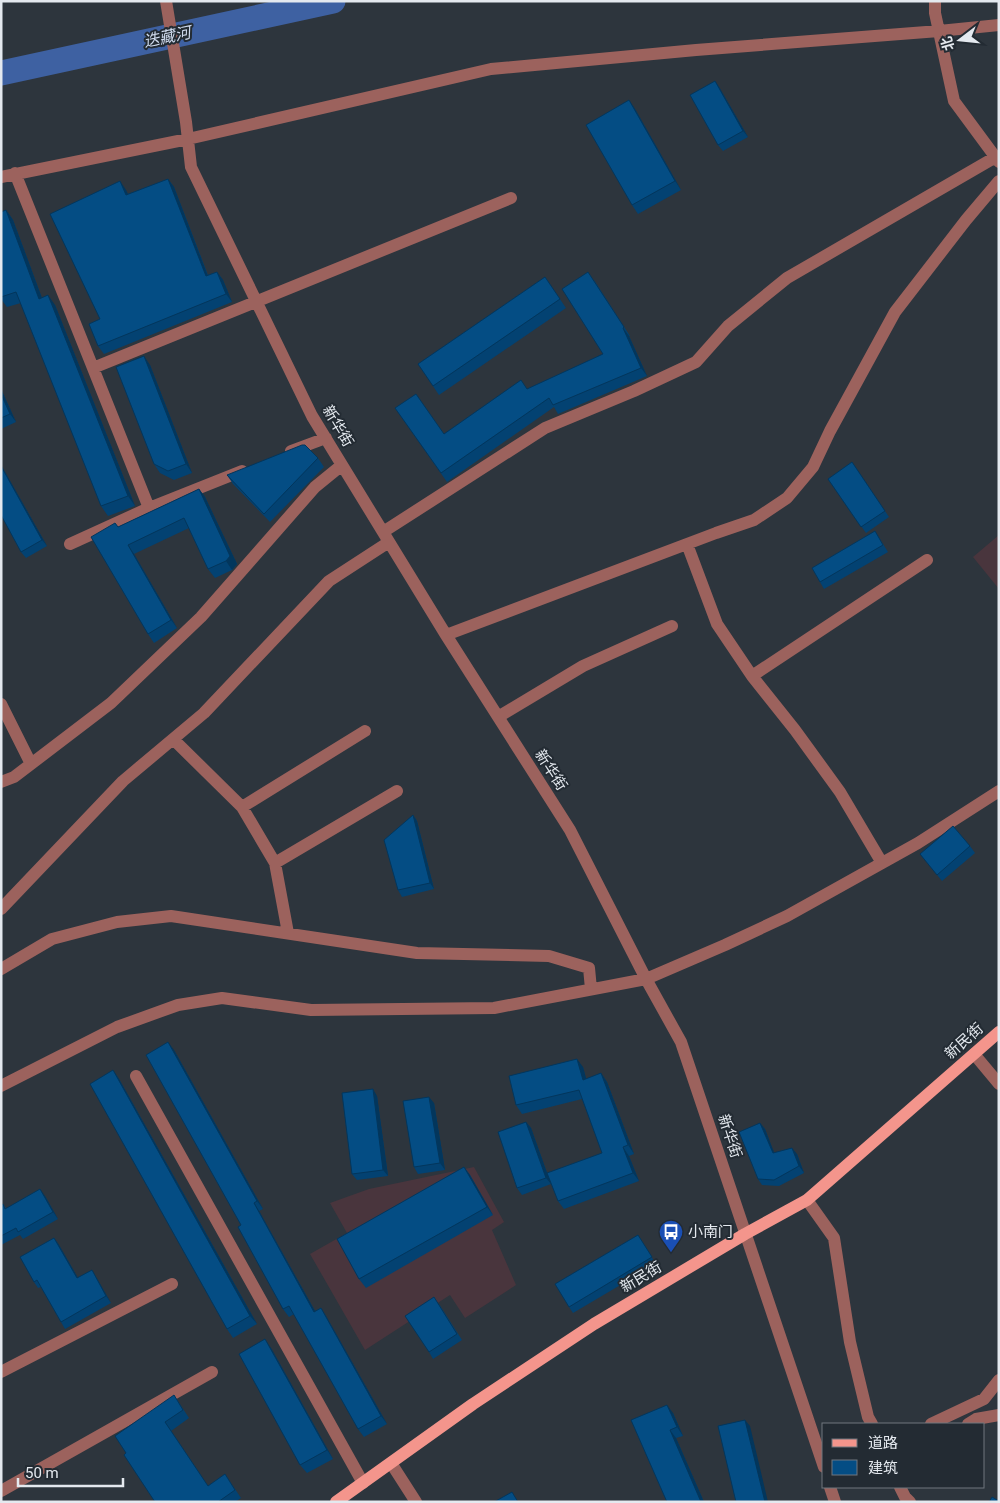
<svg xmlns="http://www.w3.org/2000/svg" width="1000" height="1503" font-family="Roboto,'Noto Sans SC',sans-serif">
<rect width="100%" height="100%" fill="#2d353d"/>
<!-- education -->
<path fill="#49353d" d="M999,535v54l-26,-32z
M474,1167l30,55 -12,8 24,55 -51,33 -15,-23 -85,55 -55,-96 37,-21 -17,-30 39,-14z"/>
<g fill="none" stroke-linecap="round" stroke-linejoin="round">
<!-- river -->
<path stroke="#3e61a2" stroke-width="25" d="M1,73l332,-72"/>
<!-- minor -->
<path stroke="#9c625d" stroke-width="12" d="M166,1l20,121 5,45 121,249 134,219 124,195 76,149 35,63 143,425
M935,1v12l19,88 45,61
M15,173l134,335
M1,177l187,-38 303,-70 205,-19 243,-19 60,-6
M93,368l418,-170
M291,451l35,-13
M383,532l162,-104 89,-37 62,-29 32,-36 59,-48 207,-120
M70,544l79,-36 93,-37
M687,544l30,80 35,52 43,54 45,62 42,71
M446,635l270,-102 38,-13 33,-22 26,-31 17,-36 65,-119 71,-92 33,-39
M752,676l175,-116
M1,704l30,60
M498,717l85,-51 89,-40
M173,739l69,68
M1,782l13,-5 97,-74 90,-86 114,-130 27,-22
M275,863l-33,-56 123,-76
M1,909l122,-128 81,-68 125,-132 60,-39
M288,933l-13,-70 122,-72
M1,969l51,-30 65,-17 54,-6 246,37 132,3 40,12 2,21
M974,1054l25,30
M136,1076l227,407
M1,1086l116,-59 61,-22 44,-7 89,12 183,-2 152,-29 79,-34 62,-29 131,-73 81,-52
M807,1200l27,38 16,104 18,75 4,7
M1,1372l171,-88
M931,1424l53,-25 15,-19
M968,1424l8,-5 23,-4
M391,1463l25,39
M830,1487l5,15
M900,1487l5,10 5,5
M1,1491l211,-119"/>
<!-- major -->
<path stroke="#f4958c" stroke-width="12" d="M336,1502l137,-98 121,-80 151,-90 62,-34 192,-168"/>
</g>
<!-- wall -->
<path fill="#034272" d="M715,81l4,6 29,50 -25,14 -5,-6z
M629,100l6,9 46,81 -43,24 -6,-9z
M168,179l6,8 34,88 9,-3 6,8 9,22 -128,52 -6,-8 2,-27 20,-138 8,13z
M6,210l7,10 29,78 13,7 80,201 -27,10 -7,-10 -80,-203 -14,4 -6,-8v-87z
M545,277l21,31 -127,87 -21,-31z
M594,280l36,56h-1l18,40 -89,38 -4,-7 -107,75 -52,-74 49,26 83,-45 76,-35z
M150,365l42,108 -18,7 -14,-7 -6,-9z
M1,389l15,33 -15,7z
M318,458l6,9 -54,55 -37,-38 -6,-9z
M852,462l37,55 -23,16 -38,-54z
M1,465l46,81 -21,12 -5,-6z
M199,489l6,8 32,67 -5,6 -17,8 -7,-9 -19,-41 -55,26 43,74 -23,15 -6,-9 -33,-111 3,4z
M875,531l13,21 -64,37 -4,-7z
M413,815l4,6 17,68 -32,8 -4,-7z
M970,846l5,7 -33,28 -22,-27z
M174,1050l89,159 -4,2 56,100 6,-3 5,8 61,108 -23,13 -6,-8 -64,-115 -5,3 -6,-8 -42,-84z
M583,1067l3,12 15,-6 6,9 27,72 -5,2 10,25 -75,28 -6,-8 44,-48 -20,-54 -60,15 -6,-9z
M113,1070l6,9 138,245 -24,14 -6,-9z
M377,1096l11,80 -31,4 -5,-6z
M434,1103l11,67 -27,4 -4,-7z
M526,1122l5,6 20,56 -29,11 -5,-7z
M760,1123l5,6 9,24 23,1 7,19 -25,13 -17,-1 -4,-6z
M464,1167l6,8 23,40 -127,73 -7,-9z
M45,1196l13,23 -35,20 -3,-4 -19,10v-40l2,-1 3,4z
M638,1235l18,29 -83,49 -4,-6z
M54,1238l5,7 19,33 14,-8 19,33 -46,26 -24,-42 -3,1 -4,-6z
M439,1304l23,36 -29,19 -4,-7z
M271,1348l62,111 -26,14 -7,-8z
M174,1395l15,23 -18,13 37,55 17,-12 16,24 -6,4h-80l-29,-49z
M673,1413l10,23 -7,2 28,64h-37l-36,-82z"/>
<!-- shaded-wall -->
<path fill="#03365c" d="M715,81l4,6 29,50 -5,-6z
M629,100l6,9 46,81 -6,-9z
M168,179l6,8 37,97 -5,-8z
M120,181l6,9 6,13 -6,-8z
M6,210l7,10 33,89 -7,-10z
M217,272l6,8 9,22 -6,-8z
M48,295l7,10 80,201 -7,-10z
M623,328l6,8 18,40 -6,-8z
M144,356l6,9 42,108 -6,-9z
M1,389l15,33 -6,-8 -9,-20z
M1,465l46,81 -5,-6 -41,-74z
M199,489l6,8 32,67 -5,6 -6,-9z
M128,545l6,9 43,74 -6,-8z
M413,815l4,6 17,68 -4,-6z
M168,1042l6,8 89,159 -6,-8z
M577,1059l6,8 6,22 -6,-9z
M113,1070l6,9 138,245 -7,-8z
M601,1073l6,9 27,72 -6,-9z
M373,1089l4,7 11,80 -5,-6z
M429,1097l5,6 11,67 -5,-7z
M526,1122l5,6 20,56 -5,-6z
M760,1123l5,6 12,31 -4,-7z
M623,1147l6,9 10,25 -6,-8z
M792,1148l5,6 7,19 -5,-7z
M464,1167l6,8 23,40 -6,-8z
M40,1189l5,7 13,23 -5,-7z
M254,1203l5,8 61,109 -6,-8z
M54,1238l5,7 23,40 -5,-7z
M92,1270l4,7 15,26 -5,-7z
M321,1308l5,8 61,108 -6,-8z
M265,1339l6,9 62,111 -6,-9z
M667,1405l6,8 10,23 -6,-9z
M745,1420l5,6 18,76h-3z
M670,1430l6,8 28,64h-3z"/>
<!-- building -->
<path fill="#044d84" stroke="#03365c" d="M715,81l28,50 -25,14 -28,-50z
M629,100l46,81 -43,24 -46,-80z
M168,179l38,97 11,-4 9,22 -128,52 -9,-22 11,-5 -50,-105 70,-33 6,14z
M6,210l33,89 9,-4 80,201 -27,10 -85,-214 -15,5v-85z
M588,272l36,55 -1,1 18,40 -88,37 -4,-7 -108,75 -46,-65 21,-14 28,40 77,-54 6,9 76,-35 -41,-65z
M545,277l15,22 -127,87 -15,-22z
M144,356l42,108 -18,7 -14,-7 -38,-97z
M1,394l9,20 -9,4z
M302,445h3l13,13 -54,56 -37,-39z
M852,462l33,49 -24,16 -33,-48z
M1,466l41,74 -21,12 -20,-37z
M199,489l31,67 -4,5 -18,8 -24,-51 -56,27 43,75 -23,14 -57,-97 24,-14 3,4z
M875,531l8,14 -63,37 -8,-14z
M413,815l17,68 -32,7 -14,-50z
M953,826l17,20 -33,29 -17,-21z
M168,1042l89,159 -3,2 60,109 7,-4 60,108 -23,13 -69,-123 -6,3 -45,-82 3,-2 -95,-170z
M577,1059l6,21 18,-7 27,72 -5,2 10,26 -75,28 -11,-28 55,-20 -23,-63 -63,15 -7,-29z
M113,1070l137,246 -23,13 -137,-245z
M373,1089l10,81 -31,4 -10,-81z
M429,1097l11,66 -26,4 -11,-66z
M526,1122l20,56 -29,10 -19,-56z
M760,1123l13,30 19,-5 7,18 -25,14 -16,-1 -19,-47z
M464,1167l23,40 -128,72 -22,-40z
M40,1189l13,23 -35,20 -2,-4 -15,8v-31l2,-1 2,5z
M638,1235l14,22 -83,50 -14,-23z
M54,1238l23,40 15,-8 14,26 -45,26 -24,-42 -3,2 -14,-25z
M434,1297l23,37 -28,18 -24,-36z
M265,1339l62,111 -27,15 -61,-111z
M174,1395l9,15 -18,12 43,64 17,-12 10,16 -17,12h-63l-31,-47 2,-2 -11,-17z
M667,1405l10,22 -7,3 31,72h-34l-36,-82z
M745,1420l20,82h-29l-18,-76z
M512,1492l6,10h-24z
M992,1497l7,4v1h-10z"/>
<!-- icons -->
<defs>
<symbol id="bus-pin" viewBox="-11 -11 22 30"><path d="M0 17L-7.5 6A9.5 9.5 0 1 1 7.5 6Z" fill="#1a4fb4" stroke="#232b33"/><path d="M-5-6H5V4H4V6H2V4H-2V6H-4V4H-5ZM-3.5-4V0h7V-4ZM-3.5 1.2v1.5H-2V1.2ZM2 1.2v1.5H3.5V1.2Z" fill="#fff"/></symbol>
</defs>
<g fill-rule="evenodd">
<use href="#bus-pin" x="657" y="1218" width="28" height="38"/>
</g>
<g text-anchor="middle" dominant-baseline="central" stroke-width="4" stroke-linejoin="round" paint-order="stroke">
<!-- street labels -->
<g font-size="15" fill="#e4e9ef" stroke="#232b33">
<text transform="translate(338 426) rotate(59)">新华街</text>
<text transform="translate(551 770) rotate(57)">新华街</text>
<text transform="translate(964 1041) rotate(-42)">新民街</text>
<text transform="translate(730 1136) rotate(72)">新华街</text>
<text transform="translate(641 1277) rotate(-31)">新民街</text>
</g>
<!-- poi labels -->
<g font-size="15" fill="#e4e9ef" stroke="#232b33" text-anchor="start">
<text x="688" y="1232">小南门</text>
</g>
<!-- water labels -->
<g font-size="16" font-style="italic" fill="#cfdaed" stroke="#232b33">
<text transform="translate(167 37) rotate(-12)">迭藏河</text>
</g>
</g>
<!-- border -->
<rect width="1000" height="1503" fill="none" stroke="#e4e9ef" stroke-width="5"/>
<!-- legend -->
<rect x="822" y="1423" width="162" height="65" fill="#232b33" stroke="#70777e"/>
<rect x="832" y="1439" width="25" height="8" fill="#f4958c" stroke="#70777e"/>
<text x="868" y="1448" font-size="15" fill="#e4e9ef">道路</text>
<rect x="832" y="1460" width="25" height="15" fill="#044d84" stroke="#70777e"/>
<text x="868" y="1473" font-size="15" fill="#e4e9ef">建筑</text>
<!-- north arrow -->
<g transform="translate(960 40) rotate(254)" stroke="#232b33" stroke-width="4" paint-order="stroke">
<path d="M0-4L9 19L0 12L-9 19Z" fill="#e4e9ef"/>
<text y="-8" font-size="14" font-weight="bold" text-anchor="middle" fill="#e4e9ef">北</text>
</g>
<!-- scale -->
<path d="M18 1478v8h105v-8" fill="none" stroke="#e4e9ef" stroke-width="2.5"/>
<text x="25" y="1478" font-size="15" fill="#e4e9ef" stroke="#232b33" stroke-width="4" paint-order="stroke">50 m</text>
</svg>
